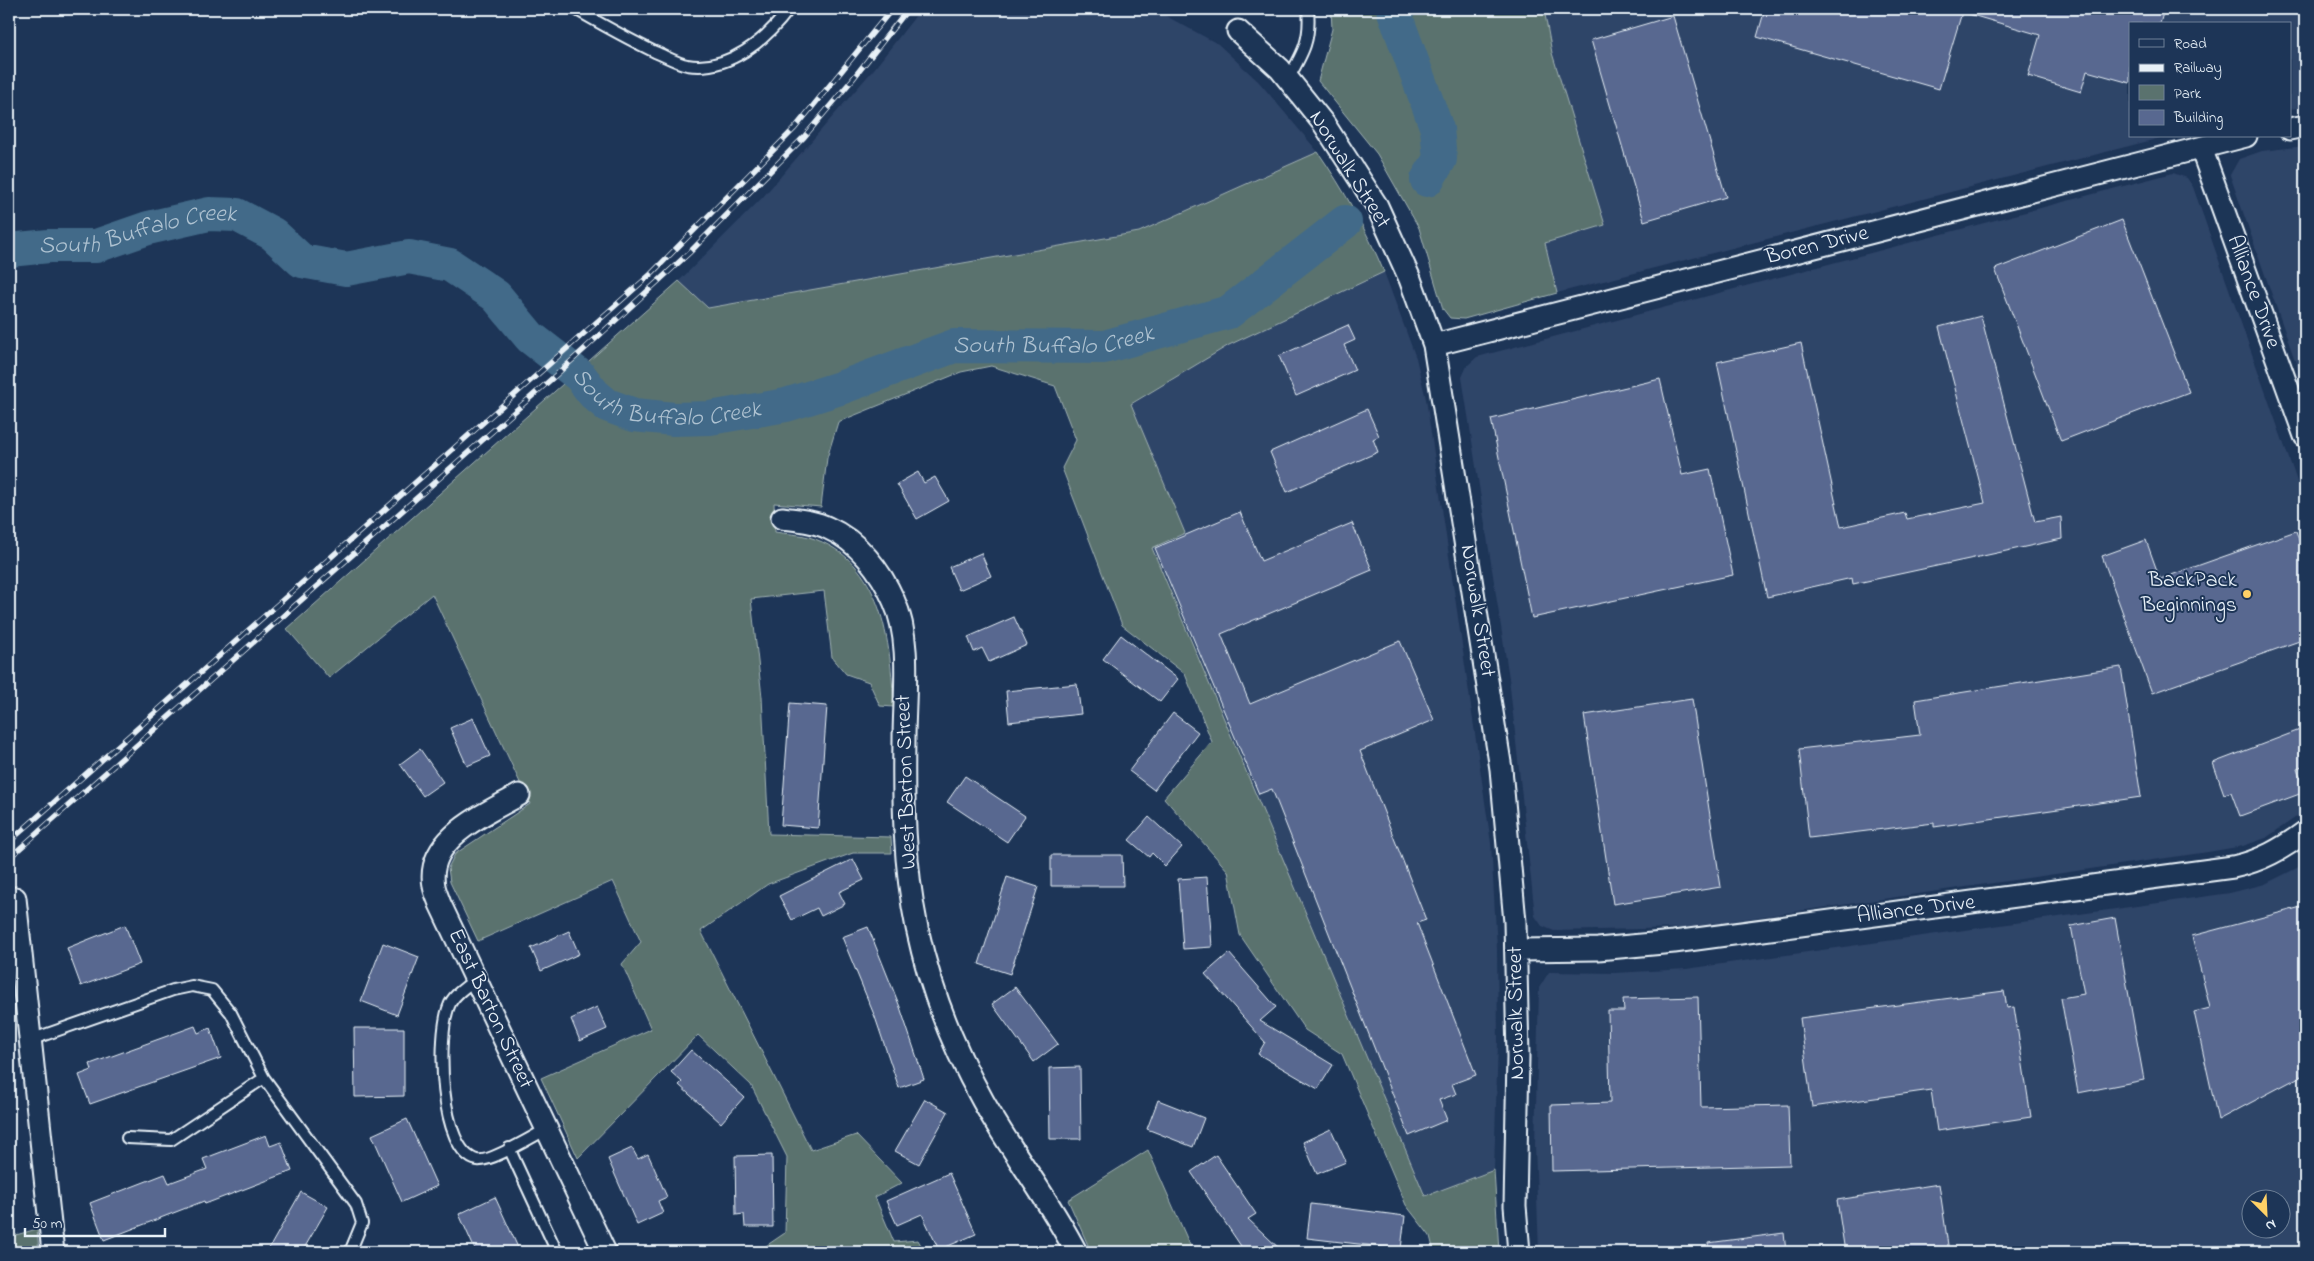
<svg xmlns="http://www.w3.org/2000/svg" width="2314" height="1261" font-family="'Indie Flower',sans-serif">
<rect width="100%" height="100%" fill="#1d3557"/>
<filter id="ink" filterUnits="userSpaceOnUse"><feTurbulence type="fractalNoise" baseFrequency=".02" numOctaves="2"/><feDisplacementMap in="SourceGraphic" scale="10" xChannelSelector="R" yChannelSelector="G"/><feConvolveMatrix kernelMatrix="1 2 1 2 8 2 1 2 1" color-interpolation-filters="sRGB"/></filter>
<g filter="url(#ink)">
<!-- built -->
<path fill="#2f4468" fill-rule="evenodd" d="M921,9h232l65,35 41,38 59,70 -179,80 -431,76 -29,-27 83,-83 112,-129z
M1544,9h761v98l-15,2v-85h-160v112h38l-611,157 -12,-50 60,-18 -53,-172z
M2305,146v243l-75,-214 9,-16 23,-8z
M2173,173l14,5 6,9 112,317v307l-39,27 -23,8 -35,6 -525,76 -129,3 -12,-5 -7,-10 -26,-238 -47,-301 5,-11 10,-9z
M1384,272l32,86 10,41 65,444 6,106 1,92 -4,129 -69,26 -274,-649 33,-13 -53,-129 97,-60z
M2305,864v388h-766l-4,-107 4,-157 10,-16 66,1 71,-4 544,-76 35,-9zM2252,1198h30v30h-30z"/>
<!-- green -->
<path fill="#5a726e" stroke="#a1b2b3" d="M1331,9h213l8,44 53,172 -60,18 12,50 -93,26 -14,-1 -7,-9 -24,-81 -42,-74 -59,-73 14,-52z
M1318,152c26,38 48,77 66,120l-155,73 -98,59 54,129 -33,15 273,648 69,-26 5,82h-65l-4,-16 -24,-31 -64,-151 -37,-24 -65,-95 -12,-64 -64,-73 48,-56 -27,-68 -63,-49 -60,-157 14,-28 -21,-54 -64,-20 -30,6 -123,50 -11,36 -6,49 -47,-4 1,29c11,2 24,2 34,5 75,23 81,105 85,170l-14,-1 -11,-24 -23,-8 -14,-17 -8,-66 -73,8 11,98 7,137 122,3 1,16h-39l-85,31 -67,47 110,219 45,-15 46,48 -27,14 19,45 24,-2 7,12h-168l28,-19 2,-76 -36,-72 -53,-50 -120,123 -37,-80 110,-49 -29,-65 19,-22 -28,-61 -135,60 -28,-59 -2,-14 7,-14 75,-50 -98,-210 -103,84 -42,-49 392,-348 29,27 431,-76z
M1148,1150l45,102h-102l-23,-52z
M37,1229l2,23h-30v-15z"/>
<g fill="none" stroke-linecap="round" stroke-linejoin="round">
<!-- river -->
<g stroke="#426b89" stroke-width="34">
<path d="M1393,9l44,120 3,30 -13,21"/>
<path id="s1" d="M9,250l40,-4h47l52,-18 61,-14 28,1 36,19 29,27 44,8 63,-12 41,8 46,31 34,41 50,39 14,18 13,11 27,10 40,4 36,-1 76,-13 54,-17 114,-42 150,1 125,-35 116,-90"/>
</g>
</g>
<!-- building -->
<path fill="#586890" stroke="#e8f1f8" d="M1765,9h198l-24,80 -182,-52z
M1966,9h198l-4,15h-30v59l-43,-12 -6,21 -53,-16 12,-41 -75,-22z
M1673,16l53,181 -82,24 -53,-181z
M2122,220l67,172 -128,49 -66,-172z
M1981,316l54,206 26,-5 1,22 -209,45 -1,-6 -85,19 -50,-235 84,-19 40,184 64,-14 2,6 78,-16 -46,-176z
M1348,325l7,15 -11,5 11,25 -59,26 -17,-40z
M1660,379l22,96 28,-6 23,106 -201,43 -41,-199z
M1367,409l12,27 -6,3 5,13 -91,40 -17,-40z
M918,472l6,11 11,-6 14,24 -32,18 -20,-35z
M1240,512l21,49 91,-38 20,47 -151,64 29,70 150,-63 34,79 -74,31 66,169 -9,3 59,152 -24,9 4,10 -17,6 8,20 -38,16 -137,-347 -13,5 -104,-246z
M2296,531l9,27v81l-153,54 -50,-137 44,-16 14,39z
M981,553l10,23 -32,14 -10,-23z
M1014,617l13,28 -38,17 -7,-14 -8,4 -6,-15z
M1121,635l57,44 -18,23 -57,-43z
M2121,667l20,130 -207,30v-4l-125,15 -10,-89 121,-14 -5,-35z
M1077,684l4,30 -72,8 -3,-31z
M1692,699l29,188 -108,17 -29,-189z
M790,703l37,3 -9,122 -37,-3z
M1173,713l25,19 -44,58 -25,-19z
M473,718l17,38 -23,10 -17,-38z
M2305,728v37l-8,3 8,24 -65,24 -9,-24 -7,2 -11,-31z
M420,749l23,33 -20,14 -23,-32z
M965,776l60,40 -18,26 -60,-40z
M1149,817l33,30 -17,19 -13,-13 -3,4 -20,-17z
M1051,855h71l1,31h-72z
M853,859l11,21 -25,12 6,12 -24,12 -4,-8 -25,12 -13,-24z
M1007,877l31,10 -28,87 -31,-10z
M1207,877l5,70 -29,2 -5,-70z
M2305,906v168l-87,46 -24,-108 16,-4 -18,-72z
M2115,918l29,162 -66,13 -17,-95 23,-4 -13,-68z
M125,925l15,39 -59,22 -14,-38z
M868,927l32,80 24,72 -25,9 -24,-71 -33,-80z
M569,931l10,23 -38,17 -10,-23z
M383,943l36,14 -22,58 -36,-14z
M1229,953l47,54 -16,14 73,44 -15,24 -60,-35 7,-12 -60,-68z
M1015,987l43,57 -24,18 -42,-58z
M2004,991l3,17 7,-1 17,110 -94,14 -6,-41 -119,17 -12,-89z
M1698,997l3,110 87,-2 2,60 -238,6 -1,-66 59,-2 -2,-92h16l-1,-12z
M597,1007l10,22 -27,12 -9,-22z
M195,1026l3,7 12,-5 11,30 -131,46 -11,-29 13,-5 -2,-6z
M354,1028h50v68l-49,1z
M691,1050l53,47 -23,26 -42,-38 3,-3 -11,-10z
M1080,1067l1,72h-31l-1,-71z
M925,1099l23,13 -29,52 -24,-13z
M1158,1100l46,18 -11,29 -46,-18z
M407,1119l30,67 -35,16 -30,-67z
M1331,1129l15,33 -29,12 -14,-32z
M266,1135l4,11 11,-4 11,29 -87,33 -1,-3 -100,39 -14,-37 75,-29 4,9 38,-14 -4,-10z
M632,1148l6,11 10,-5 19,43 -9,4 5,12 -26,12 -29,-66z
M772,1155l1,72h-28l-1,-13 -8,1 -1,-59z
M1216,1155l40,59 -8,5 35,33h-38l-54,-80z
M949,1173l27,61 -37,16 -17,-36 -25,11 -11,-24z
M1939,1184l10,68h-104l-8,-52z
M301,1192l27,15 -26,45h-35z
M495,1197l25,55h-44l-17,-38z
M1311,1204l94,12 -4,33 -94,-11z
M1784,1233l2,19h-77l-1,-9z"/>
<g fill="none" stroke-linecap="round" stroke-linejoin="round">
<defs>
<path id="lane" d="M575,9c26,15 53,30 80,43 10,4 22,11 32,13 41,7 79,-25 102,-56
M1288,79c15,-26 23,-39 20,-70
M476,979c-10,8 -23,16 -27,27 -12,29 -10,145 28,154 13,3 56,-24 70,-31
M30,1040l143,-50 19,-4 20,4 19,23 33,65 92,126 6,19 -12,29
M127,1138l44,2 93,-62
M509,1148l48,104"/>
<path id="street" d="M1238,31l42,38 44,55 53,82 33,73 24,66 67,424 14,153 3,135 -3,149 4,46
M2290,129l15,-3
M2201,148l104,288
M1434,345l812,-209
M782,518c15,2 32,3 46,10 30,13 53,43 66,73 18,39 10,95 10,138 -1,64 0,126 13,189 13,61 36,119 66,173 29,52 66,98 93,151
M519,795c-33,19 -94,43 -85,91 1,6 4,12 6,18l165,348
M15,898l38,354
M1516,950l82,-1 76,-7 559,-75c28,-6 49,-18 72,-35"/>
</defs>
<!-- lane casing -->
<use href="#lane" stroke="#e8f1f8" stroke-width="14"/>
<!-- street casing -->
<use href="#street" stroke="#e8f1f8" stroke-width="25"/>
<!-- lane -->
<use href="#lane" stroke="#1d3557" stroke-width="10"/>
<!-- street -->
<use href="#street" stroke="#1d3557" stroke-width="21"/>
<defs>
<path id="rail" d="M9,842l642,-568 144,-146 97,-119
M9,858l547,-483 133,-122 115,-116 48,-57 56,-71"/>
</defs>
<!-- rail casing -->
<use href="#rail" stroke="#e8f1f8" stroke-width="5.5"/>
<!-- rail -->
<use href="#rail" stroke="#1d3557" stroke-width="4" stroke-dasharray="11" stroke-linecap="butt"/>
</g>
</g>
<!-- markers -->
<circle fill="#ffd166" stroke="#1d3557" stroke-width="2" cx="2247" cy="594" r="5"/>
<g text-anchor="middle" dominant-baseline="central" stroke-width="4" stroke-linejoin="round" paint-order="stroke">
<!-- street labels -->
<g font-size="22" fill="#e8f1f8" stroke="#1d3557">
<text transform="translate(1349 170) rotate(58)">Norwalk Street</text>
<text transform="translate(1817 246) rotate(-14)">Boren Drive</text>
<text transform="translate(2253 292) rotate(70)">Alliance Drive</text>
<text transform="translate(1477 611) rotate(81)">Norwalk Street</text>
<text transform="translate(907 782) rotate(-92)">West Barton Street</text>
<text transform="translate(1916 910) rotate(-7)">Alliance Drive</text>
<text transform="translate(490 1009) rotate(65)">East Barton Street</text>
<text transform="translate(1517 1013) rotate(-91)">Norwalk Street</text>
</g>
<!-- poi labels -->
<g font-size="22" fill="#e8f1f8" stroke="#1d3557" text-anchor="end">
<text x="2237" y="581">BackPack<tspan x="2237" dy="25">Beginnings</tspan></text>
</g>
<!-- water labels -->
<g font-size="24" font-style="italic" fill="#aec2d1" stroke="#1d3557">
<text stroke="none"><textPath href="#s1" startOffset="131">South Buffalo Creek</textPath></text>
<text stroke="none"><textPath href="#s1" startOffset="1136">South Buffalo Creek</textPath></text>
<text stroke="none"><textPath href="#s1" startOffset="731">South Buffalo Creek</textPath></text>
</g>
</g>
<!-- margin -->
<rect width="2314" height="1261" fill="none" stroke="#1d3557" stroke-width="30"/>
<rect x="15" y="15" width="2284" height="1231" fill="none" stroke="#e8f1f8" stroke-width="2" filter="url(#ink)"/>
<!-- legend -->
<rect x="2129" y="22" width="162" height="115" fill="#1d3557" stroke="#6e8097"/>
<rect x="2139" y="39" width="25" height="8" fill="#1d3557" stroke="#6e8097"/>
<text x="2174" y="48" font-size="15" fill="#e8f1f8">Road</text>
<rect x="2139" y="64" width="25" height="8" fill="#e8f1f8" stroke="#6e8097"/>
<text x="2174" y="72" font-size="15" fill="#e8f1f8">Railway</text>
<rect x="2139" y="85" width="25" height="15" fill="#5a726e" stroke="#6e8097"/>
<text x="2174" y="98" font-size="15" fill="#e8f1f8">Park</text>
<rect x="2139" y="110" width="25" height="15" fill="#586890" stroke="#6e8097"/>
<text x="2174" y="122" font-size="15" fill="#e8f1f8">Building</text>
<!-- north arrow -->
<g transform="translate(2266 1214) rotate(156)"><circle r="24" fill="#1d3557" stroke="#6e8097"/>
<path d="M0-4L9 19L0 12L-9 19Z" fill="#ffd166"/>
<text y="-8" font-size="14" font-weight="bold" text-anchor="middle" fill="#e8f1f8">N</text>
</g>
<!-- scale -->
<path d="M25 1228v8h140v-8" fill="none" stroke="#e8f1f8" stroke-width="2.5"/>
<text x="32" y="1228" font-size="15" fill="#e8f1f8" stroke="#1d3557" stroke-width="4" paint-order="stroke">50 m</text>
</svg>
